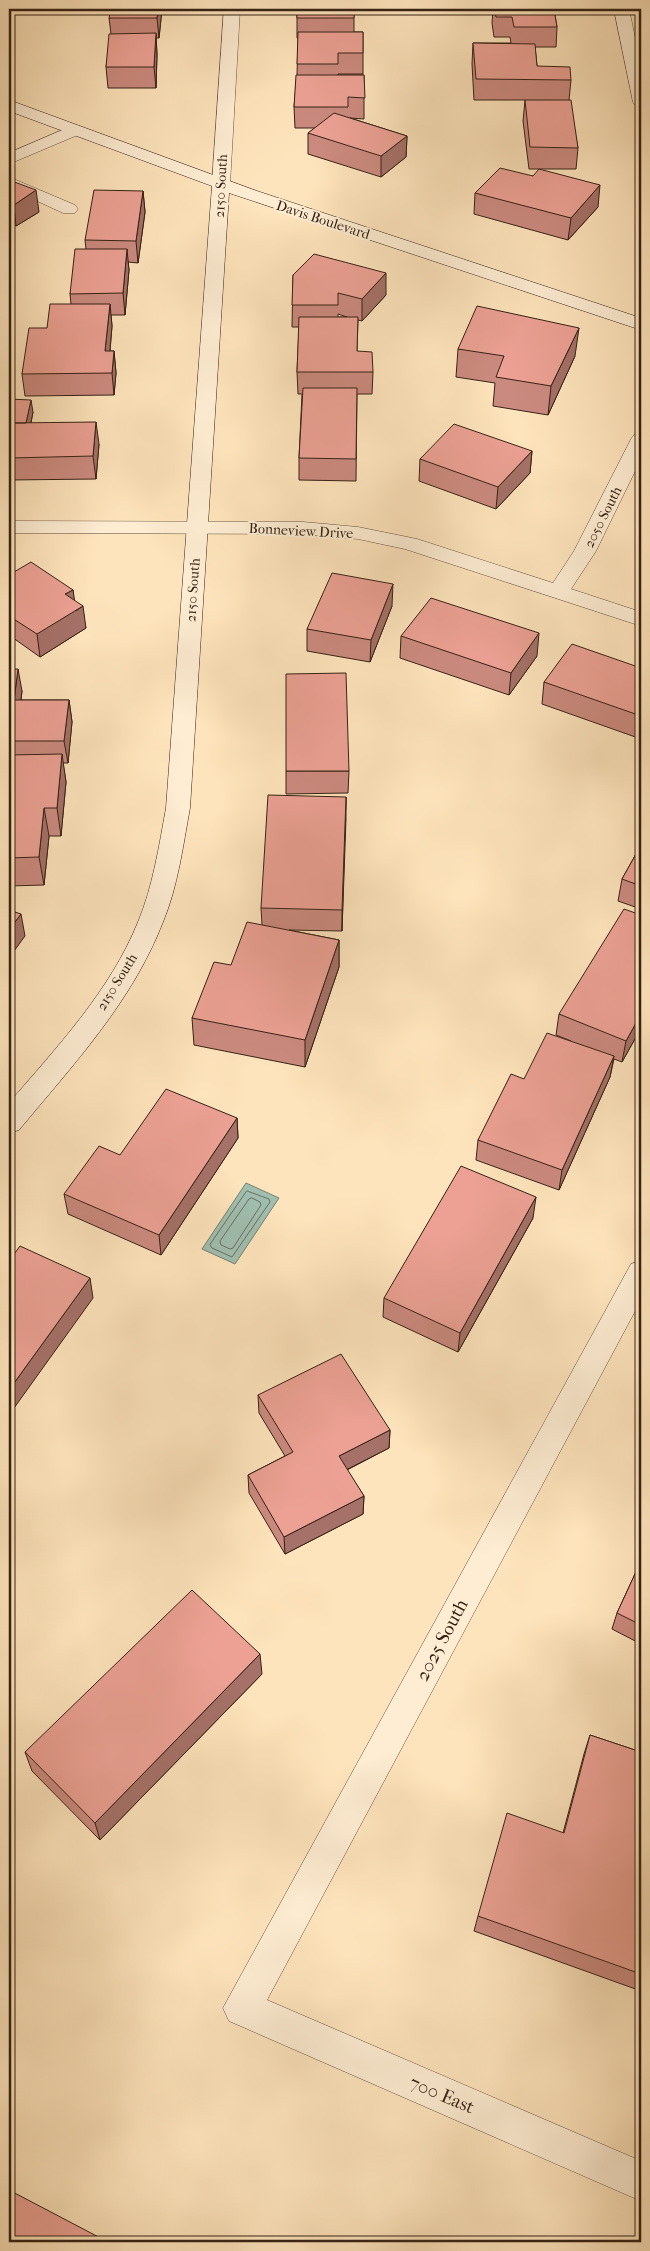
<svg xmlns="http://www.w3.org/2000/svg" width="650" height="2251" font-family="'IM FELL French Canon',serif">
<rect width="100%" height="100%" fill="#fee4bc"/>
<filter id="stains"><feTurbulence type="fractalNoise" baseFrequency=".004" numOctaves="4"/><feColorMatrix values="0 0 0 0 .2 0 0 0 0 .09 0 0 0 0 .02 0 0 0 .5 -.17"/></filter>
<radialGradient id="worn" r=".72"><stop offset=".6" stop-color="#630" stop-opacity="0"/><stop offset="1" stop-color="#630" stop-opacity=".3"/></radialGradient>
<!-- water -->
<path fill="#a0bfb1" stroke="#758072" d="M246,1183l33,15 -44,66 -33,-15z"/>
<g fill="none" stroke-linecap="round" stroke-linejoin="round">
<!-- shore -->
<path stroke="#6a7062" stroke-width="1" d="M247,1191l22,8 1,3 -38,55 -20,-9 -2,-3z
M252,1198l8,4 1,3 -28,43 -3,1 -9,-4 -1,-4 29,-42z"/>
<defs>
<path id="lane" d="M74,125l6,1 2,4 -2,4 -71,30v-11z
M9,177l66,28 3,4 -3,4h-12l-54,-25z"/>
<path id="street" d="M224,9h16l-10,175 -3,4h-12l-3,-4z
M614,9h15l12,57v41l-6,-2 -2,-3z
M641,433v26l-45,92 -25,38 70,23v14l-236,-77 -47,-10 -55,-5 -294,-1v-12l294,1 55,5 59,12 136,44 21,-32 57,-112 3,-4z
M641,1261v39l-374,700 374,161v40l-412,-180 -6,-13 408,-744z"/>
<path id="secondary" d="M9,100l248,91 384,127v12l-412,-137 -39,615c-7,38 -12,78 -27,114 -31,80 -90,143 -144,208l-10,3v-30c48,-56 101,-112 129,-181 15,-36 21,-76 28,-114l46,-622 -203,-75z"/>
</defs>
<!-- lane casing -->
<use href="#lane" stroke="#66523e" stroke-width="1"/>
<!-- street casing -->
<use href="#street" stroke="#66523e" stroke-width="1"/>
<!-- secondary casing -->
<use href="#secondary" stroke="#342214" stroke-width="1"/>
<!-- lane -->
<use href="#lane" fill="#feedd3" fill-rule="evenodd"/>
<!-- street -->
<use href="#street" fill="#feedd3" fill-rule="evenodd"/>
<!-- secondary -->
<use href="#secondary" fill="#feedd3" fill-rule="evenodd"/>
</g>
<!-- wall -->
<path fill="#cb8a7f" stroke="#342214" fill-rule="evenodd" d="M162,9l-3,29h-3l1,16 -1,34h-48l-2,-21 5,-33 -2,-16z
M297,9h57v23h9v42h-25v1h26v44l-14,-1 57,18 -1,21 -25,20 -73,-23v-21l7,-5h-20l-1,-21 3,-32 1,-37h-1z
M493,9h61l3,18 -1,20h-21l2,19 34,14 -2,20 9,48 -2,21h-47l-6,-48 2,-21h-51l-2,-36 1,-21h38l-1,-6h-16l-2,-14z
M533,176l65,31 -30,33 -94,-26 1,-21z
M9,180l30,32 -23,14 -7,-3z
M143,191l2,21 -7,51 -10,-1 1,8 -4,45h-14l1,11 -2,25h4l2,22 -2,22 -89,1 -3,-22 25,-46 24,-24 -1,-10 16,-45 -1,-9z
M293,275l93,20 -24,26 -4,-1 -1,31 16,21 -1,22h-15l-1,87 -57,-1v-22l3,-64h-4l-1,-22 2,-45h-7zM338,314l9,3h-9z
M458,349l117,7 -27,59 -55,-9 2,-23 -39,-6z
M9,399l24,13 -2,11 68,21 -3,35 -87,1z
M532,451l-2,22 -34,36 -77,-28 1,-22z
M9,571l64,19 1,11 12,27 -46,29 -31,-22z
M392,606l-22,56 -63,-11v-22z
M401,636l136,20 -28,39 -109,-37z
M641,668v71l-99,-35 2,-22z
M9,669l13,22 -1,9h48l3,22 -4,41h-5l3,19 -5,54h-12l-5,49 -35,1z
M286,771h63l-1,22 -62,1z
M346,797l-4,134 -53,-1 50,10v27l-34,100 -111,-22 -2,-27 70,-93 -1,-17z
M641,845v64l-23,-8 4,-22z
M559,1014l82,14 -19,34 -8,-3 -4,18 -51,113 -83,-30 2,-20 46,-61 47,-38 -15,-6z
M237,1118l1,20 -77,117 -93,-41 -4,-20 56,-39z
M533,1218l-75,134 -75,-35 1,-19z
M258,1395l132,35 -1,18 -42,22 17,26 -1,18 -78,40 -36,-61 -1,-18 37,-19 -26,-43z
M641,1561v83l-29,-15 5,-16z
M262,1674l-162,166 -68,-69 -7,-19z
M590,1735l51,17v239l-167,-60 4,-15 85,-83 21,-79z"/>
<!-- shaded-wall -->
<path fill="#a57168" stroke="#342214" d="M158,9h4l-3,29 -2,-20z
M156,33l1,21 -1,34 -2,-21z
M407,136l-1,21 -25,20v-21z
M600,185l-2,22 -30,33 3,-22z
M36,190l3,22 -23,14 -2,-21z
M143,191l2,21 -7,51 -2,-22z
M127,249l2,21 -4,45 -2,-22z
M386,273v22l-24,26v-22z
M110,304l2,22 -4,47 -3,-22z
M579,328l-4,28 -27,59 3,-29z
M114,351l2,22 -2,22 -2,-22z
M31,400l2,12 -5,24 -2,-13z
M96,422l3,22 -3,35 -3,-23z
M532,451l-2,22 -34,36 2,-22z
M393,584l-1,22 -22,56 1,-22z
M73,590l3,21 7,-5 3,22 -46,29 -3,-23 28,-40z
M539,633l-2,23 -28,39 2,-22z
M18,669l4,22 -4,31 -4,-22z
M69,700l3,22 -4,41 -4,-22z
M62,754l4,28 -5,54 -4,-28z
M346,797v22l-4,112v-21z
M44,808l5,28 -5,49 -5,-28z
M21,914l4,22 -16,22v-28z
M339,940v27l-34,100v-27z
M641,1014v14l-19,34 4,-21z
M614,1056l-4,21 -51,113 3,-20z
M237,1118l1,20 -77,117 -2,-20z
M536,1197l-3,21 -75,134 2,-19z
M90,1278l3,20 -84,117v-25z
M390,1430l-1,18 -51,26 1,-18z
M364,1496l-1,18 -78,40 -1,-17z
M260,1654l2,20 -162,166 -5,-17z"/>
<!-- building -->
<path fill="#eca194" stroke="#342214" d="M111,9h47l-1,9h-48z
M297,9h57v9h-57z
M494,9h60l3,18h-43l-2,-10h-16z
M298,32h65v21h-25v11h-41z
M156,33l-2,34h-48l3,-33z
M473,43l62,1 2,22 33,1 1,13 -95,-1z
M296,75h68l1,23 -17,-1v10h-54z
M525,100h46l7,48 -48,-1z
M334,113l73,23 -26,20 -73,-23z
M500,168l33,8 6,-7 61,16 -29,33 -96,-25z
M9,180l27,10 -22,15 -5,-2z
M94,190l49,1 -7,50 -51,-1z
M75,249h52l-4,44 -53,1z
M314,254l72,19 -24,26 -24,-6v12h-46l1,-30z
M50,304h60l-5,47h9l-2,22 -90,1 7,-46h18z
M477,306l102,22 -28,58 -55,-9 8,-21 -46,-7z
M299,317h59l-1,34 15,1 1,20h-76z
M303,388h54l-1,71 -57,-1z
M9,399l22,1 -5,23h-17z
M96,422l-3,34 -84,2v-35z
M454,424l78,27 -34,36 -78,-28z
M31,562l42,28 -8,4 18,12 -46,28 -28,-18v-45l5,1z
M332,573l61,11 -22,56 -64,-11z
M431,598l108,35 -28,40 -110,-37z
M572,644l69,24v48l-97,-34z
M9,669h9l-4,31h55l-5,41h-55z
M346,673l3,98h-63v-97z
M62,754l-5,54h-13l-5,49 -30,1v-103z
M268,795l78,2 -4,113 -81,-2z
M641,845v41l-19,-7z
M624,909l17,6v99l-15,27 -67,-27z
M9,910l12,4 -12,16z
M247,922l92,18 -34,100 -113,-22 22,-56 17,3z
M547,1033l67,23 -52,114 -84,-30 33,-66 13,5z
M166,1089l71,29 -78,117 -95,-41 35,-48 21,9z
M461,1166l75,31 -76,136 -76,-35z
M20,1246l70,32 -81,112v-129z
M341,1354l49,76 -51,26 25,40 -80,41 -36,-62 45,-23 -35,-57z
M641,1561v64l-24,-12z
M192,1590l68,64 -165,169 -70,-71z
M590,1735l51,17v222l-163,-58 29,-103 57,20z
M9,2190l99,52h-99z"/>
<g text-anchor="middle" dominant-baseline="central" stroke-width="4" stroke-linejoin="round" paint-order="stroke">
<!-- far-street labels -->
<g font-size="14" fill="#342214" stroke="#feedd3">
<text transform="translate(221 186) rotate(-87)">2150 South</text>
<text transform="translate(323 220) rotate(18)">Davis Boulevard</text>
<text transform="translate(603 517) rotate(-63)">2050 South</text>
<text transform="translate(301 531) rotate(3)">Bonneview Drive</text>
<text transform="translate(193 590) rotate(-86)">2150 South</text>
<text transform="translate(117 982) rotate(-58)">2150 South</text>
</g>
<!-- near-street labels -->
<g font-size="19" fill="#342214" stroke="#feedd3">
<text transform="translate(442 1640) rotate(-62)">2025 South</text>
<text transform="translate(442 2095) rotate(23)">700 East</text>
</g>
</g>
<!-- margin -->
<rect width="650" height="2251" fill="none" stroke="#fee4bc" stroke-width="30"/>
<rect x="10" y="10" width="630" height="2231" fill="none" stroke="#342214" stroke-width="2.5"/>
<rect x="15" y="15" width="620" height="2221" fill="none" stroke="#342214"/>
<rect width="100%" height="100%" filter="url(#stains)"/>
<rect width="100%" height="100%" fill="url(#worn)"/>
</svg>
